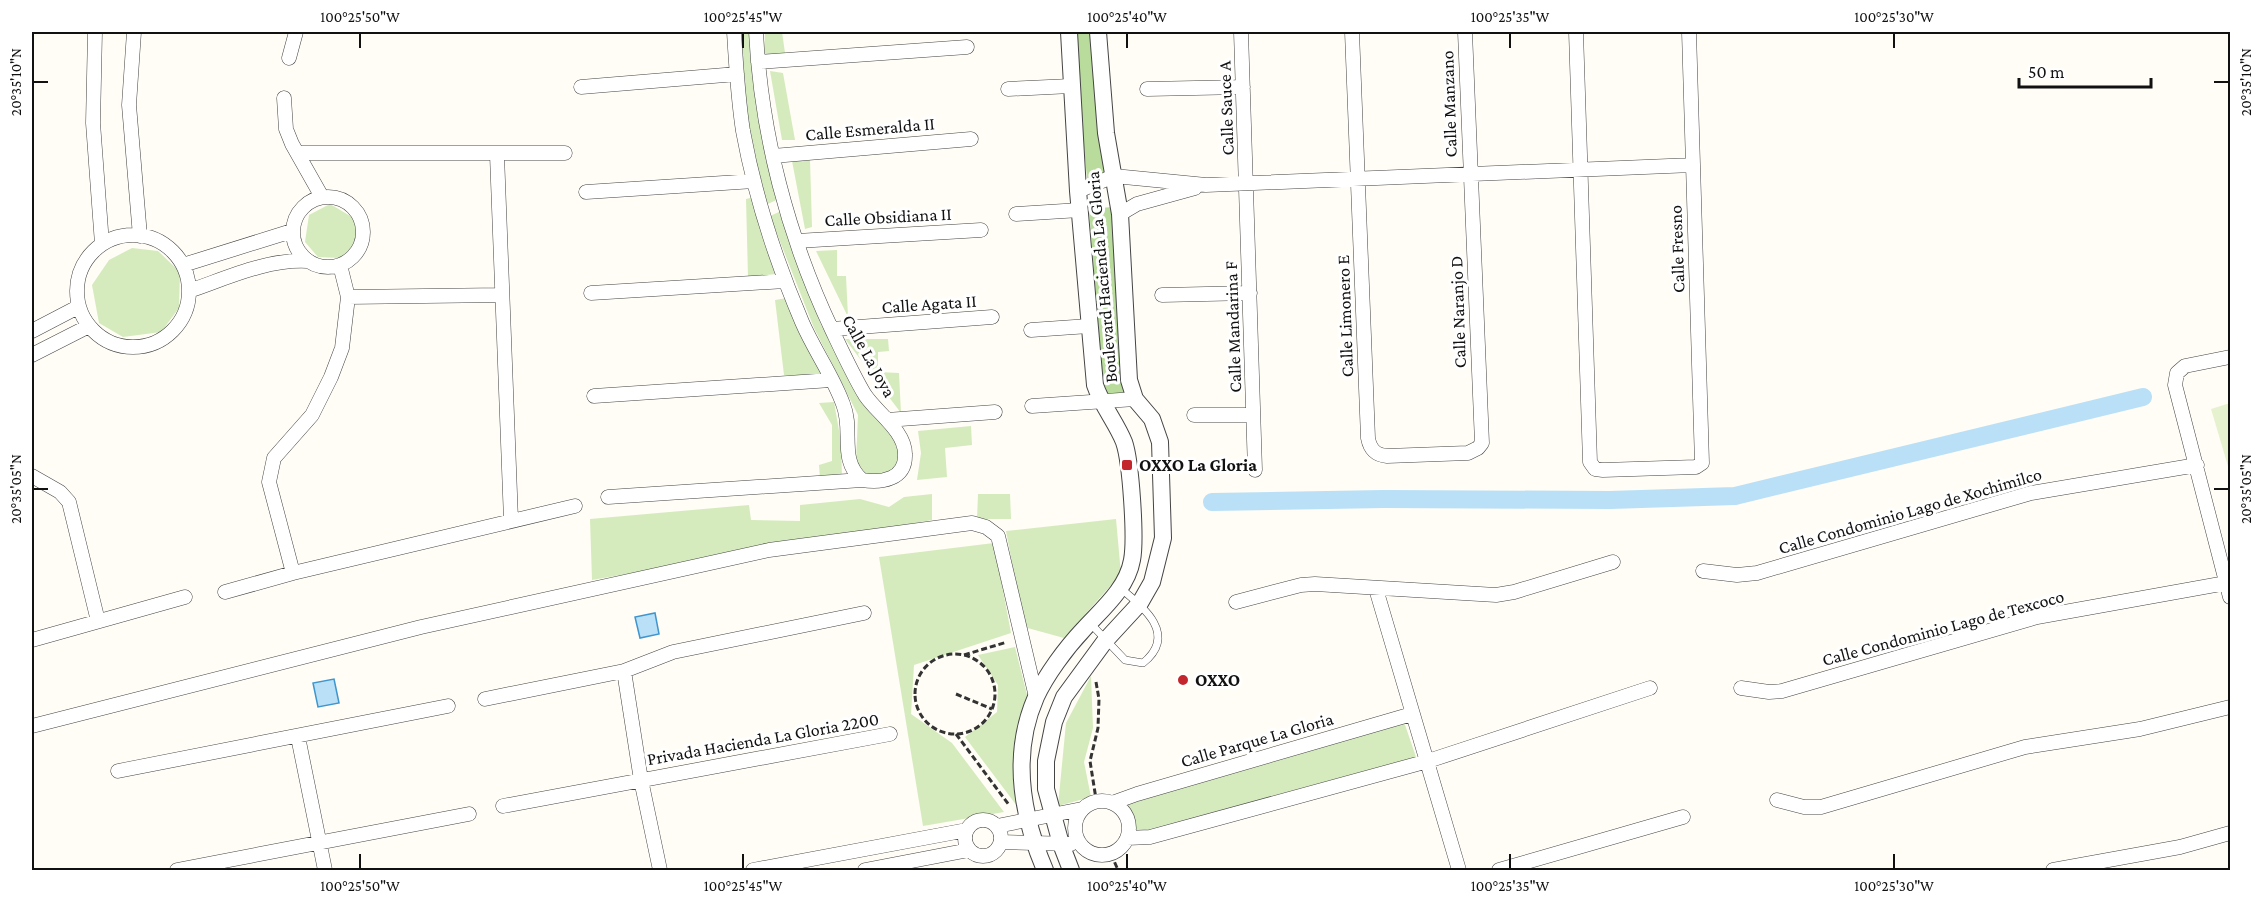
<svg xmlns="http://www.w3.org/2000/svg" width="2262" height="902" font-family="'Crimson Pro',serif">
<rect width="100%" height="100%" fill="#fffdf5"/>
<!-- green -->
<path fill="#d5ebbd" d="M737,32h12l14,110 16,57 -14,6 -16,-61z
M765,32h17l3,21 -21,2z
M770,71l13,2 12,67h-13z
M810,160l2,67 -7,2 -13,-68z
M754,197l22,77 -28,3 -2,-78z
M330,204l27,16 -1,24 -16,14 -22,-1 -13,-15 4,-27z
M779,212l42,113 71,110 8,17 -2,15 -12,9 -19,-1 -11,-13 2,-47 -44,-87 -44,-112z
M132,248l26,3 22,21 -1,36 -18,24 -38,5 -24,-14 -7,-38 17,-25z
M837,250v26h9l2,41 -32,-66z
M787,298l38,77h-41l-9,-75z
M845,339h43l1,12 -11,1v20l21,1 2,40z
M834,402l7,40 1,36 -22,1 -1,-14 13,-4v-36l-13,-22z
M971,426l1,19 -27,3 2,29 -30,3 4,-27 -3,-22z
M932,494v26l-340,60 -2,-61 159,-14 2,15 49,1v-16l60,-6 29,8 15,-10z
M978,494h32l1,25h-34z
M1116,519l5,55 -57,64 -40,-11 -18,-96z
M994,543l17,90 -97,32 -3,49 41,29 52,69 -81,14 -44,-269z
M1015,647l13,52 -11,107 -52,-69 32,-25 1,-27 -20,-30z
M1091,676l2,52 -9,34 7,35 -33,9 8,-83z
M1404,722l12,35 -281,76 -3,-15 -8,-14z"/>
<!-- forest -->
<path fill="#b9dc9c" d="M1076,32h21l10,142 -20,4 -9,-93z
M1112,207l15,185 -23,3 -15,-186z"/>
<!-- pitch -->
<path fill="#e6f2cf" d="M2230,403v70l-19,-64z"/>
<!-- water -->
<path fill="#b9e0f7" stroke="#3f96cf" stroke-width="1.5" d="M655,613l4,21 -19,4 -5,-21z
M334,679l5,24 -21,4 -5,-24z"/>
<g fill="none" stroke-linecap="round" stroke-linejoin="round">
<!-- canal -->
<path stroke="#b9e0f7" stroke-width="18" d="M1212,502l172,-3 226,1 125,-4 408,-99"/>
<defs>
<path id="service" d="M1090,623l35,37 18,3c35,-28 1,-56 -23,-75"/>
<path id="minor" d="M95,32l-2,91 9,121
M134,32l-5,73 11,131
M734,32c2,33 4,67 9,99 12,66 33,130 59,191 12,28 31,54 41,82 11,27 -5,55 19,76 19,3 44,0 43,-26 0,-23 -28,-41 -40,-59 -12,-20 -23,-44 -33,-65 -44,-93 -71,-196 -76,-298
M1241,32l14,438
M1352,32l16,406c2,11 7,17 19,18l81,-3 10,-5 4,-5 -17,-411
M1576,32l14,430 5,7 8,1 93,-3 6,-4 -13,-431
M289,58l7,-26
M758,62l209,-15
M581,87l156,-13
M1008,89l63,-3
M1147,89l96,-2
M284,98l2,31 6,15 30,53
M298,153h267
M497,155l14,365
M773,156l198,-17
M1078,191l36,-15 92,9 487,-20
M586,192l168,-11
M293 232a35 35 0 1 1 70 0a35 35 0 1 1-70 0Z
M1016,214l64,-4
M1120,214l17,-10 58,-16
M77 291a56 56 0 1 1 112 0a56 56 0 1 1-112 0Z
M797,241l184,-11
M183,265l109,-34
M189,291c38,-13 78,-32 118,-30
M591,293l194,-12
M1162,295l88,-2
M348,297l153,-2
M832,329l160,-12
M1031,330l58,-4
M32,331l46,-24
M32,355l57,-29
M2230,357l-45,9 -8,7 -2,12 55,212
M594,396l237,-16
M1032,406l103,-7
M1194,415h59
M887,420l108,-8
M32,476l28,16 9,10 29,119
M608,497l254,-17
M1703,571l34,4 20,-2 274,-80 166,-28
M293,573l-24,-91 5,-24 38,-43 19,-38 11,-29 6,-51 -8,-32
M1376,589l83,281
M225,592l68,-19 282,-67
M1236,602l65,-17 14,-1 181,11 18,-3 99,-30
M32,640l153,-43
M624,671l17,109 19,90
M1741,688l28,4 13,-1 255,-74 189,-34
M485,699l139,-28 49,-19 191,-39
M32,726l389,-99 348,-77 203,-27 14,4 12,9 38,161
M298,737l27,133
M118,771l330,-65
M1777,800l27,7h17l204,-60 115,-18 90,-22
M1075 828a27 27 0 1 1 54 0a27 27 0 1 1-54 0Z
M1112,803l25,-9 275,-80
M503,806l387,-72
M965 838a18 18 0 1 1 36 0a18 18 0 1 1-36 0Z
M997,826l85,-17
M1127,838l23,-1 278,-76 222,-73
M1001,842l70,2
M177,870l292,-56
M753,870l214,-40
M865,870l104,-20
M1499,870l184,-53
M2053,870l127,-23 50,-14"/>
<path id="tertiary" d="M1045,870c-23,-54 -34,-116 -9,-173 10,-22 30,-49 47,-67 18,-20 44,-41 49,-70 4,-21 -1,-98 -8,-118 -8,-20 -22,-36 -29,-57l-17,-194 -9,-159
M1071,870l-10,-26 -15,-55v-28l8,-39 10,-25 41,-56 35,-38 12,-21 11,-44 -3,-96 -8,-23 -17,-20 -6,-19 -9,-166 -14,-81 -8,-101"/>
</defs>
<!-- service casing -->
<use href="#service" stroke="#444" stroke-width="8"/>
<!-- minor casing -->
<use href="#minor" stroke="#444" stroke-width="15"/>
<!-- tertiary casing -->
<use href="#tertiary" stroke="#444" stroke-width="18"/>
<!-- path -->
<path stroke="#333" stroke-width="3" stroke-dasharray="6 3" stroke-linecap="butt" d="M915 694a40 40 0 1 1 80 0a40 40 0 1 1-80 0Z
M964,655l43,-13
M1096,682l3,17 -1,29 -8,33 6,38
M956,694l36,15
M956,734l53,71
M1111,854l7,16"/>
<!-- service -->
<use href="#service" stroke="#fff" stroke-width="7"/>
<!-- minor -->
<use href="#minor" stroke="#fff" stroke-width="14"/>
<!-- tertiary -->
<use href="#tertiary" stroke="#fff" stroke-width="16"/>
</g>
<!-- ticks -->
<path fill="none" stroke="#111" stroke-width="2" d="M360,33v15M743,33v15M1127,33v15M1510,33v15M1894,33v15M33,82h15M2214,82h15M33,489h15M2214,489h15M360,854v15M743,854v15M1127,854v15M1510,854v15M1894,854v15"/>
<!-- markers -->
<g fill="#c4262e" stroke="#fff" stroke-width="2">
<rect x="1121" y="459" width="12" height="12" rx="3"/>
<circle cx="1183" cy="680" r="6"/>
</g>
<g text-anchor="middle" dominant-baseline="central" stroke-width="6" stroke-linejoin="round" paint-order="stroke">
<!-- street labels -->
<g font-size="18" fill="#111" stroke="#fff">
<text transform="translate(1449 104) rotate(-92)">Calle Manzano</text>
<text transform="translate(1226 108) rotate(-92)">Calle Sauce A</text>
<text transform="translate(870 129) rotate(-5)">Calle Esmeralda II</text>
<text transform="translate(888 217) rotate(-3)">Calle Obsidiana II</text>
<text transform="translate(1677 249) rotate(-92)">Calle Fresno</text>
<text transform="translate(1102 277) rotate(-95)">Boulevard Hacienda La Gloria</text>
<text transform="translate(929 304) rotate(-4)">Calle Agata II</text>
<text transform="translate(1458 312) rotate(-92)">Calle Naranjo D</text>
<text transform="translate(1345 316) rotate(-92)">Calle Limonero E</text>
<text transform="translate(1233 327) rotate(-92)">Calle Mandarina F</text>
<text transform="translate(869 356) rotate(61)">Calle La Joya</text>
<text transform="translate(1910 511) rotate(-16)">Calle Condominio Lago de Xochimilco</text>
<text transform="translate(1943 628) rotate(-15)">Calle Condominio Lago de Texcoco</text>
<text transform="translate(763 739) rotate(-10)">Privada Hacienda La Gloria 2200</text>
<text transform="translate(1257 740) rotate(-16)">Calle Parque La Gloria</text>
</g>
<!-- poi labels -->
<g font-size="18" font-weight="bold" fill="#111" stroke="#fff" text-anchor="start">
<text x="1139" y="465">OXXO La Gloria</text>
<text x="1195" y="680">OXXO</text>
</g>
</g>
<!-- border -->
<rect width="2262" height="902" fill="none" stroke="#ffffff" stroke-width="66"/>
<!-- scale -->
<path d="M2019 78v9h132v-9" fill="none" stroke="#111111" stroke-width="3"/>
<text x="2028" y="78" font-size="18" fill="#111111" stroke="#ffffff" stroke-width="4.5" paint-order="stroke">50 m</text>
<rect x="33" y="33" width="2196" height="836" fill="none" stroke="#111" stroke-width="2"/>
<g font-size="15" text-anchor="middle" fill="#111">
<text x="360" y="22">100°25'50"W</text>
<text x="743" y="22">100°25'45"W</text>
<text x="1127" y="22">100°25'40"W</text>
<text x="1510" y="22">100°25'35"W</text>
<text x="1894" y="22">100°25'30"W</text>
<text transform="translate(16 82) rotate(-90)" y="5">20°35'10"N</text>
<text transform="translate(2246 82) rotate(-90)" y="5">20°35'10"N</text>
<text transform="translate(16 489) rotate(-90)" y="5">20°35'05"N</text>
<text transform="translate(2246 489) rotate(-90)" y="5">20°35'05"N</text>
<text x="360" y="891">100°25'50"W</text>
<text x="743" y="891">100°25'45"W</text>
<text x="1127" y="891">100°25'40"W</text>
<text x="1510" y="891">100°25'35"W</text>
<text x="1894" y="891">100°25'30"W</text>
</g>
</svg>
